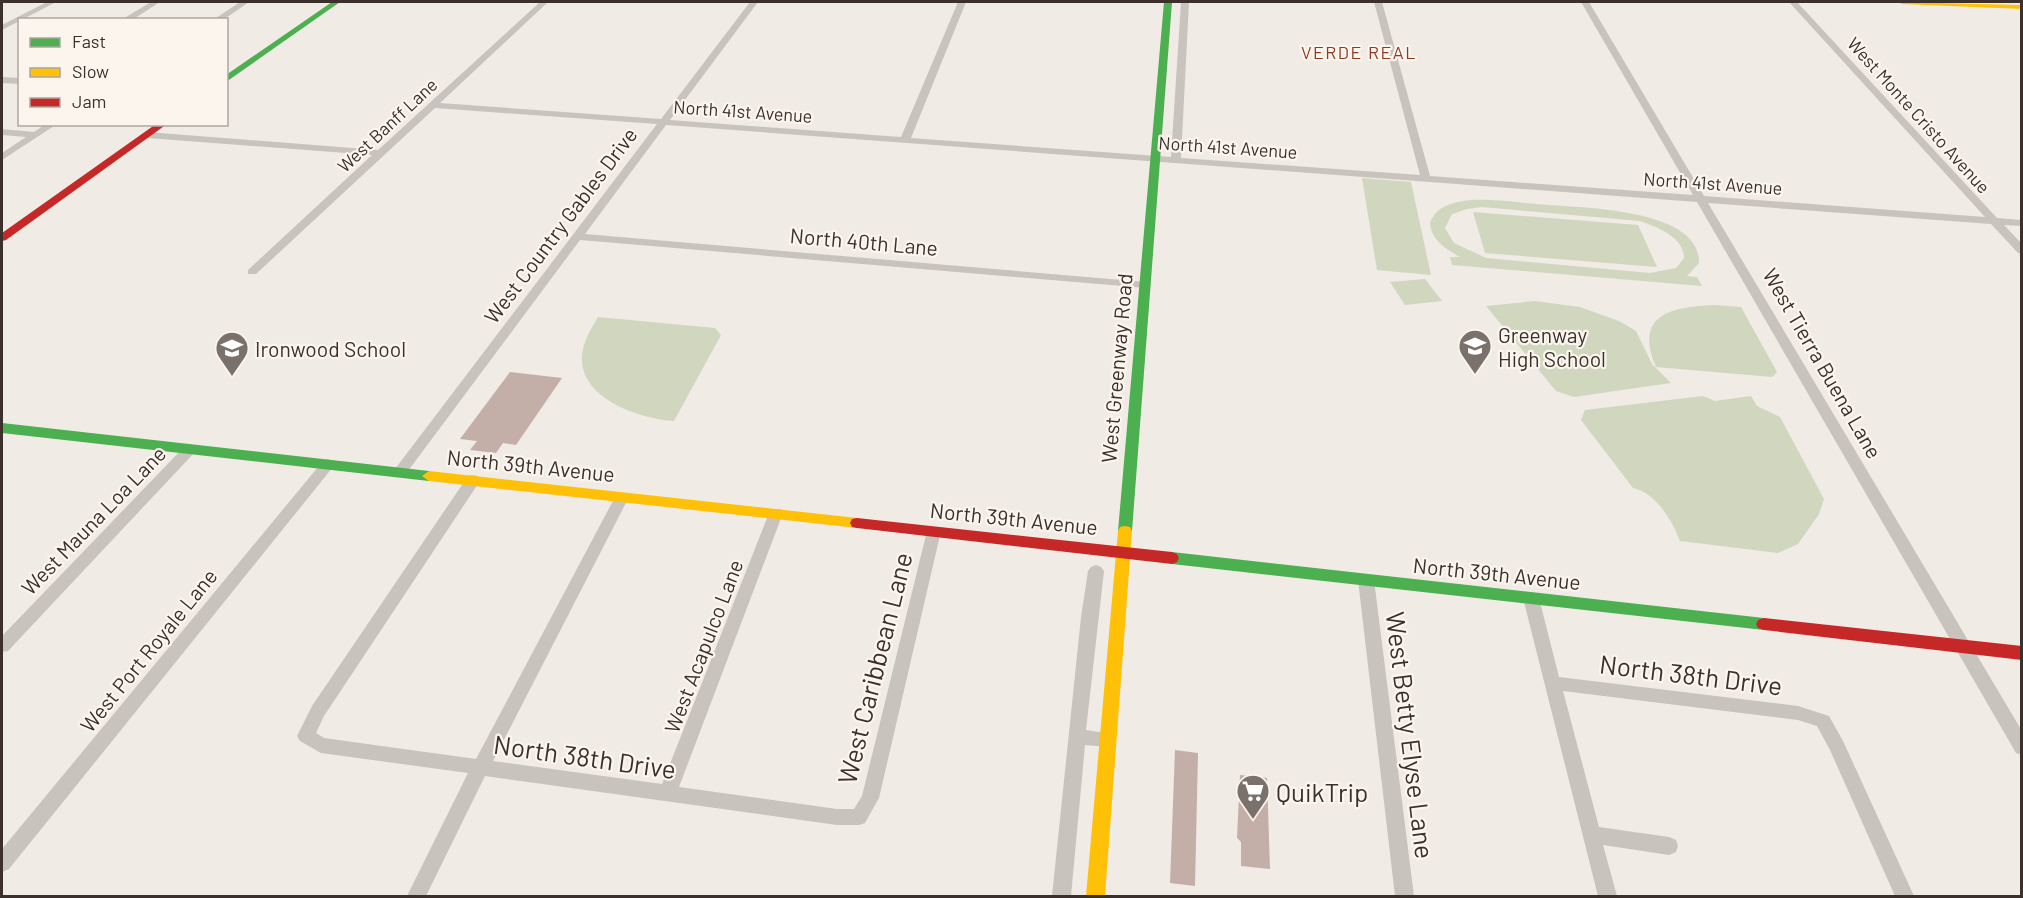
<svg xmlns="http://www.w3.org/2000/svg" width="2023" height="898" font-family="Barlow,sans-serif">
<rect width="100%" height="100%" fill="#f0ebe5"/>
<!-- green -->
<path fill="#d1d6bf" fill-rule="evenodd" d="M1362,178l49,4 20,93 -54,-5z
M1471,200c26,-1 52,3 78,5 35,3 152,4 150,58l-12,13 10,1 5,9 -250,-21 -2,-8h10c-14,-8 -29,-17 -30,-34 7,-18 24,-21 41,-23zM1482,207l158,14c17,6 44,16 44,37l-8,10 -26,5 -164,-15 -32,-15 -9,-15 7,-14 15,-5z
M1473,212l165,13 19,42 -172,-14z
M1425,279l17,22 -37,4 -15,-23z
M1535,301l45,6 39,14 17,10 16,33 19,19 -97,14 -18,-6 -70,-85z
M1715,305l26,2 36,65 -5,5 -116,-10c-23,-54 17,-60 59,-62z
M598,317l117,11 6,7 -47,86c-33,-2 -95,-22 -92,-65 1,-15 9,-27 16,-39z
M1703,396l12,5 36,-5 6,10 23,11 44,82 -5,15 -21,30 -20,9 -98,-12c-8,-21 -24,-48 -47,-53l-52,-68 4,-10z"/>
<!-- building -->
<path fill="#c3afa7" d="M510,372l52,6 -46,67 -13,-2 -7,10 -26,-3 7,-9 -17,-2z
M1175,750l23,3 -3,133 -25,-3z
M1240,775l27,3 3,91 -29,-3v-24l-4,-4z"/>
<g fill="none" stroke-linecap="round" stroke-linejoin="round">
<!-- street -->
<path fill="#c9c3be" fill-rule="evenodd" d="M47,2h9l-54,28v-5z
M151,2h9l-28,18h-11z
M240,2h9l-26,18h-10z
M540,2h8l-108,101 221,16 89,-117h8l-88,118 231,17 57,-135h8l-55,136 260,19 10,-155h8l-8,156 239,17 -46,-173h8l48,174 263,19 -112,-193h8l115,194 281,21 -196,-215h8l200,216 25,2v6l-18,-1 18,19v10l-4,-1 -27,-29 -283,-21 314,528v24l-6,-2 -319,-551 -1031,-77 -81,109 561,48 6,3 -6,3 -566,-48 -175,235h-10l-2,-3 2,-3 262,-345 -222,-16 -179,166h-8v-4l124,-115 -225,-17 -5,-3 5,-3 231,18z
M2,77l18,1v6l-18,-1z
M46,124h11l-55,36v-7l24,-16 -24,-2v-6l32,3z
M190,444l5,2 2,3 -2,3 -187,199 -6,1v-16l183,-190z
M328,459l5,2 2,3 -2,3 -324,402 -7,3v-23l321,-388z
M473,475l5,1 2,4 -2,4 -154,232 -8,17 8,5 152,21 139,-262 2,-4h10l2,4 -136,264 169,23 107,-271 2,-4h10l2,4 -104,274 158,22h17l8,-13 65,-265 2,-4h10l2,4 -62,267 -14,25 -6,2h-22l-352,-49 -59,120h-19l61,-123 -147,-20 -21,-12 -3,-5 15,-30 156,-230z
M1096,565l5,2 3,4 -18,159 26,4 3,5 -3,5 -6,3 -21,-2 -14,151h-19l29,-279 7,-46 3,-4z
M1366,574l5,2 3,4 40,316h-19l-37,-316 3,-4z
M1531,592l5,2 3,4 20,79 239,29 31,10 14,25 71,155h-19l-65,-146 -13,-24 -19,-6 -235,-29 36,136 70,10 7,3 2,6 -2,6 -7,3 -66,-10 14,51h-19l-75,-298 3,-4z"/>
<!-- fast -->
<path fill="#4caf50" fill-rule="evenodd" d="M332,2h8l-114,80v-7z
M1164,2h8l-40,529 -2,4h-10l-2,-4z
M2,423l427,48 7,5 -7,5 -427,-48z
M1172,552l592,66 6,2 2,4 -2,4 -6,2 -592,-66 -5,-2 -2,-4 2,-4z"/>
<!-- slow -->
<path fill="#ffc107" fill-rule="evenodd" d="M1898,2l124,3v4l-120,-5z
M429,471l428,47 5,1 2,4 -2,4 -5,1 -428,-47 -7,-5z
M1125,526l5,1 2,4 -27,365h-19l32,-365 2,-4z"/>
<!-- jam -->
<path fill="#c62828" fill-rule="evenodd" d="M156,124h11l-161,116 -4,1v-8z
M857,518l315,34 5,2 2,4 -2,4 -5,2 -315,-36 -5,-1 -2,-4 2,-4z
M1764,618l258,28v14l-258,-30 -6,-2 -2,-4 2,-4z"/>
</g>
<!-- icons -->
<defs>
<symbol id="school-pin" viewBox="-11 -11 22 30"><path d="M0 17L-7.5 6A9.5 9.5 0 1 1 7.5 6Z" fill="#7a716c" stroke="#fbf5ee"/><path d="M0-5L7-2L0 1L-7-2ZM-4 1L0 2.5L4 1V4Q0 6-4 4Z" fill="#fff"/></symbol>
<symbol id="supermarket-pin" viewBox="-11 -11 22 30"><path d="M0 17L-7.5 6A9.5 9.5 0 1 1 7.5 6Z" fill="#7a716c" stroke="#fbf5ee"/><path d="M-6-5.5h2.5l.6 2H6L4.5 2H-2.5L-4.4-4H-6ZM-1.5 3.2a1.3 1.3 0 1 0 .1 0ZM3 3.2a1.3 1.3 0 1 0 .1 0Z" fill="#fff"/></symbol>
</defs>
<g fill-rule="evenodd">
<use href="#school-pin" x="1456" y="327" width="38" height="52"/>
<use href="#school-pin" x="213" y="329" width="38" height="52"/>
<use href="#supermarket-pin" x="1234" y="772" width="38" height="52"/>
</g>
<g text-anchor="middle" dominant-baseline="central" stroke-width="4.5" stroke-linejoin="round" paint-order="stroke">
<!-- far-neighbourhood labels -->
<g font-size="18" letter-spacing="1.5" fill="#8c3b22" stroke="#fbf5ee">
<text x="1359" y="52">VERDE REAL</text>
</g>
<!-- far-street labels -->
<g font-size="18" fill="#3b302b" stroke="#fbf5ee">
<text transform="translate(743 111) rotate(4)">North 41st Avenue</text>
<text transform="translate(1919 115) rotate(48)">West Monte Cristo Avenue</text>
<text transform="translate(387 125) rotate(-43)">West Banff Lane</text>
<text transform="translate(1228 147) rotate(4)">North 41st Avenue</text>
<text transform="translate(1713 183) rotate(4)">North 41st Avenue</text>
</g>
<!-- street labels -->
<g font-size="21" fill="#3b302b" stroke="#fbf5ee">
<text transform="translate(560 225) rotate(-53)">West Country Gables Drive</text>
<text transform="translate(864 241) rotate(5)">North 40th Lane</text>
<text transform="translate(1823 363) rotate(60)">West Tierra Buena Lane</text>
<text transform="translate(1116 368) rotate(-85)">West Greenway Road</text>
<text transform="translate(531 465) rotate(6)">North 39th Avenue</text>
<text transform="translate(1014 518) rotate(6)">North 39th Avenue</text>
<text transform="translate(93 520) rotate(-46)">West Mauna Loa Lane</text>
<text transform="translate(1497 573) rotate(6)">North 39th Avenue</text>
<text transform="translate(703 646) rotate(-69)">West Acapulco Lane</text>
<text transform="translate(148 650) rotate(-51)">West Port Royale Lane</text>
</g>
<!-- poi labels -->
<g font-size="21" fill="#3b302b" stroke="#fbf5ee" text-anchor="start">
<text x="1498" y="334">Greenway<tspan x="1498" dy="24">High School</tspan></text>
<text x="255" y="348">Ironwood School</text>
</g>
<!-- near-street labels -->
<g font-size="26" fill="#3b302b" stroke="#fbf5ee">
<text transform="translate(874 668) rotate(-76)">West Caribbean Lane</text>
<text transform="translate(1691 674) rotate(7)">North 38th Drive</text>
<text transform="translate(1411 735) rotate(83)">West Betty Elyse Lane</text>
<text transform="translate(585 756) rotate(8)">North 38th Drive</text>
</g>
<!-- near-poi labels -->
<g font-size="26" fill="#3b302b" stroke="#fbf5ee" text-anchor="start">
<text x="1276" y="791">QuikTrip</text>
</g>
</g>
<!-- border -->
<rect width="2023" height="898" fill="none" stroke="#3b302b" stroke-width="6"/>
<!-- legend -->
<rect x="18" y="18" width="210" height="108" fill="#fbf5ee" stroke="#aea6a0" stroke-width="1.5"/>
<rect x="30" y="38" width="30" height="9" fill="#4caf50" stroke="#aea6a0" stroke-width="1.5"/>
<text x="72" y="48" font-size="18" fill="#3b302b">Fast</text>
<rect x="30" y="68" width="30" height="9" fill="#ffc107" stroke="#aea6a0" stroke-width="1.5"/>
<text x="72" y="78" font-size="18" fill="#3b302b">Slow</text>
<rect x="30" y="98" width="30" height="9" fill="#c62828" stroke="#aea6a0" stroke-width="1.5"/>
<text x="72" y="108" font-size="18" fill="#3b302b">Jam</text>
</svg>
